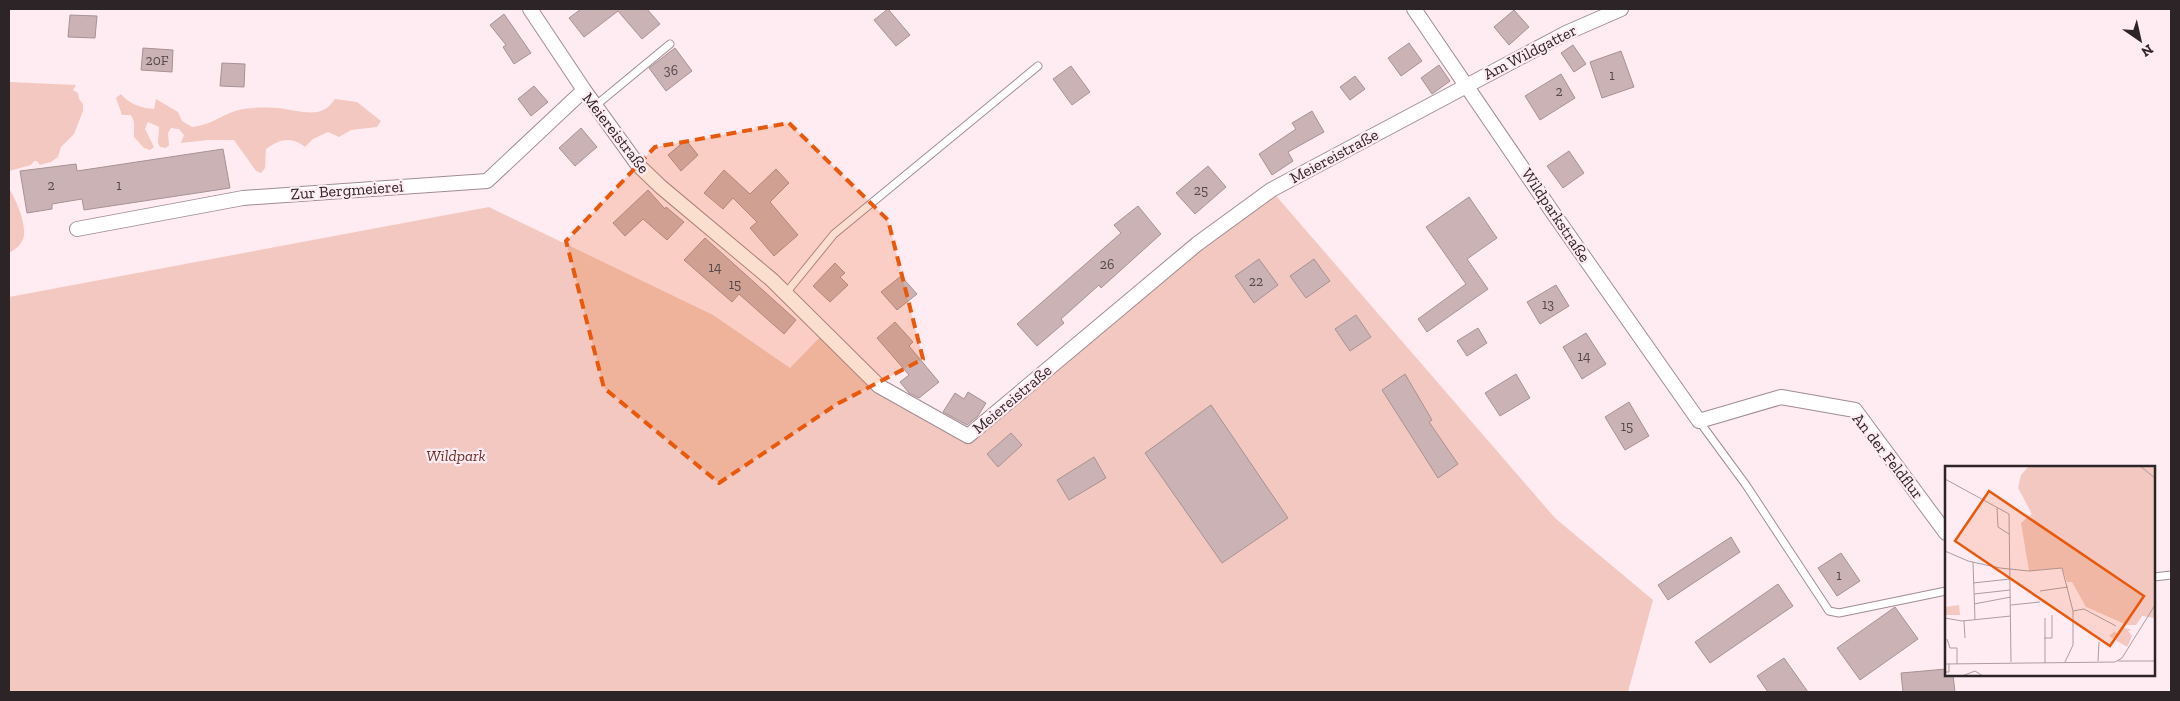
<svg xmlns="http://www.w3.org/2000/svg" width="2180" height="701" font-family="'Zilla Slab',serif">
<rect width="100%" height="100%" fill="#ffecf3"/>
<!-- green -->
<path fill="#f2c8c0" d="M9,82l67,3 -3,5 5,3 1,6 4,5v7l-9,23 -13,13 -3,10 -7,5 -11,3 -3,-4h-3l-3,4 -22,6z
M121,94c8,10 21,14 33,15l2,-10 22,13 4,9 10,6c21,-3 26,-10 43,-16 13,-4 31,-4 43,-3 22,2 43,13 57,-9l22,3 24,19 -4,6 -26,3 -12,7 -11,-5 -15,7 -8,8c-14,-11 -25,-8 -39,2l-1,19 -4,5 -5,-2 -22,-31h-26l-27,3 3,-8 -5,-6 -8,-1 -3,5 1,12 -3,3 -6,-1 -2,-4 1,-16 -11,-5 -3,7 9,18 -4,3 -6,-2 -10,-11v-15l-3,-7h-9l-6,-17z
M9,189c7,9 19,39 14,50 -3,7 -8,11 -14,14z
M1271,190l284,328 98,82 -25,92h-1619v-395l480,-90 224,108 77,53 36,-37 43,47 99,58z"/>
<!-- building -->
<path fill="#cbb3b5" stroke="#a89193" d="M581,9h66l13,15 -18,15 -24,-28 -34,26 -15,-19z
M888,9l22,26 -14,11 -22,-26z
M1514,10l15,17 -20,18 -15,-18z
M504,14l27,39 -17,11 -11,-17 3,-2 -16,-20z
M70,15l27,1 -2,22 -27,-1z
M1409,43l13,18 -21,15 -13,-18z
M1573,45l13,19 -12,8 -13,-19z
M143,48l30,2 -1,22 -31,-2z
M675,48l17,23 -26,20 -17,-23z
M1621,51l13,36 -32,11 -12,-36z
M222,63l23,1 -1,23 -24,-1z
M1439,65l11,16 -18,13 -11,-16z
M1071,66l19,26 -18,13 -19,-26z
M1561,74l14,24 -35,22 -15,-24z
M1355,76l10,13 -15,11 -10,-13z
M534,86l14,16 -17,14 -13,-17z
M1312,111l12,21 -36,20 5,9 -21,14 -13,-21 37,-25 -4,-6z
M581,128l16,19 -22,19 -16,-18z
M686,140l12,15 -17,16 -13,-16z
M223,149l7,39 -146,22 -2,-11 -30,5v5l-25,4 -7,-42 56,-7 1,7z
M1569,151l15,22 -21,15 -16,-22z
M1208,166l18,21 -31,27 -19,-21z
M776,169l13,14 -19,19 28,33 -24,21 -24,-28 7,-6 -24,-24 -10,11 -19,-16 20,-23 26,24z
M648,190l17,19 1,-2 18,15 -17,18 -24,-21 -18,17 -12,-13z
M1469,197l28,41 -30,21 21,30 -61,43 -9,-13 48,-35 -40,-57z
M1138,206l23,28 -60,54 -2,-3 -38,34 3,4 -27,23 -20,-22 104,-91 -7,-8z
M705,238l91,82 -12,14 -45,-40 -7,8 -48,-42z
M1259,259l19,26 -24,18 -19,-27z
M1314,259l16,22 -24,17 -16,-22z
M835,263l10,10 -5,4 8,8 -18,17 -17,-16z
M901,276l16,18 -20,16 -16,-18z
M1556,285l13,21 -29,18 -13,-22z
M1356,315l15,22 -21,14 -15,-22z
M895,322l18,20 -4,4 30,36 -20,16 -10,-5 -9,-11 9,-7 -32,-37z
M1478,328l9,15 -20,13 -10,-15z
M1586,333l20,31 -24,15 -19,-32z
M1405,374l27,46 -3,2 29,42 -20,14 -56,-88z
M1516,374l14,24 -30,18 -15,-23z
M968,392l18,11 -8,13 -11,9 -24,-13 12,-19 9,6z
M1629,402l20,34 -24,14 -20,-33z
M1211,405l77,113 -66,45 -77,-110z
M1011,433l11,12 -24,22 -11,-13z
M1094,457l12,21 -37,22 -12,-20z
M1731,537l9,15 -72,48 -10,-15z
M1841,553l19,28 -23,15 -19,-28z
M1778,584l15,22 -83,57 -15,-21z
M1895,607l23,32 -58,41 -23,-32z
M1784,658l24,34h-40l-11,-16z
M1946,669v6h7l2,17h-52l-2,-19z"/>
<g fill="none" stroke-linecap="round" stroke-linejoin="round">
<defs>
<path id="lane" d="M595,106l75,-62
M786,293l48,-59 204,-168
M1699,421l47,64 83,126 10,2 107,-22
M2154,577l17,-2"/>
<path id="street" d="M530,9l54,81 54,75 23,22 111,93 107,106 89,50 229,-192 74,-54 295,-157 55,-24
M1414,9l137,201 148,211 82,-24 74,13 91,123
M77,229l166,-31 244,-17 97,-91"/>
</defs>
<!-- lane casing -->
<use href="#lane" stroke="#a08c94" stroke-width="9"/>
<!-- street casing -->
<use href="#street" stroke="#a08c94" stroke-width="16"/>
<!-- lane -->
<use href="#lane" stroke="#fff" stroke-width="7"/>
<!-- street -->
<use href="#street" stroke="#fff" stroke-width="14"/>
</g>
<!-- marked area -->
<path fill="#e8590c" fill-opacity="0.2" stroke="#e8590c" stroke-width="4" stroke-dasharray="10 6" stroke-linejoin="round" d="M789,123l99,97 35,139 -86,45 -118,79 -115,-95 -38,-147 89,-94z"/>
<g text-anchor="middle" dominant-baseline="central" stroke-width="4.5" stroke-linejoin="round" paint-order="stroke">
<!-- number labels -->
<g font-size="14" fill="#54484b">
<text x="157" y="60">20F</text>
<text x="671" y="70">36</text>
<text x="1612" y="75">1</text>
<text x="1559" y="91">2</text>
<text x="51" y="185">2</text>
<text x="119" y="185">1</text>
<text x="1201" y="190">25</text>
<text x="1107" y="264">26</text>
<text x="715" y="267">14</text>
<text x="1256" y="281">22</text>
<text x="735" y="284">15</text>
<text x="1548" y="304">13</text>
<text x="1584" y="356">14</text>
<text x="1627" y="426">15</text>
<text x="1839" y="575">1</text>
</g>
<!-- street labels -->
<g font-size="16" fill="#2d2428" stroke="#ffecf3">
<text transform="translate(1530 52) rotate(-27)">Am Wildgatter</text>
<text transform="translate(616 133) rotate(52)">Meiereistraße</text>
<text transform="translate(1334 156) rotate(-28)">Meiereistraße</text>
<text transform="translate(347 190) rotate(-4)">Zur Bergmeierei</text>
<text transform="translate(1556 215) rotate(56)">Wildparkstraße</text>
<text transform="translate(1012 399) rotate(-40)">Meiereistraße</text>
<text transform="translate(1888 456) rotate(52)">An der Feldflur</text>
</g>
<!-- park labels -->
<g font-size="16" font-style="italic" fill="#6b3128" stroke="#ffecf3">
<text x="456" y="455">Wildpark</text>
</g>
</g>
<!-- overview -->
<g transform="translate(1945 466)">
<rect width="210" height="210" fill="#ffecf3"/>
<path d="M84,0h126v152l-13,-2 -6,9h-9l-41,-18 -14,-25h-5l-5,-14 -33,3 -8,-48 11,-9 -14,-26 3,-13zM14,139l1,10h-15v-8zM176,161l11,3 -4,1 4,5 -5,11 -18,-11 5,-4 4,1z" fill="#f2c8c0"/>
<path fill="none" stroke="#ab9ca2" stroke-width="1" d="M195,0l15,12M0,13l64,35 2,148M52,42l1,19 11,7M0,85l23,10 32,7 29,3 33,-3 11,43v34l-8,17M28,96l2,58M28,117l37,-4M95,125l28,-4M29,128l36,-4M29,138l37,-7M66,139l29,-3M128,145l11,-2 32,17M0,152l17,3 49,-5M19,155l1,17M99,172h8v-23M2,173l3,9h7v16M153,195l1,-19M173,195h37M100,197v-45M0,198l170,-2 7,-4 33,-53M1,210l-1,-4h4v-8M17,210l13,-5 8,5"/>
<path fill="#e8590c" fill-opacity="0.15" stroke="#e8590c" stroke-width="2.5" d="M44,25l155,105 -34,50 -155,-105z"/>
<rect width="210" height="210" fill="none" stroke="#2d2428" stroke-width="2.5"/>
</g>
<!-- border -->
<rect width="2180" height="701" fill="none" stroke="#2d2428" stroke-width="20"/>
<!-- north arrow -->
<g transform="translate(2140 40) rotate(146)" stroke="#ffecf3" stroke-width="4" paint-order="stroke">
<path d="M0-4L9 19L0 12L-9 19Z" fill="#2d2428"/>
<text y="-8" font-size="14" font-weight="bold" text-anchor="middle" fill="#2d2428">N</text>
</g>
</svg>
